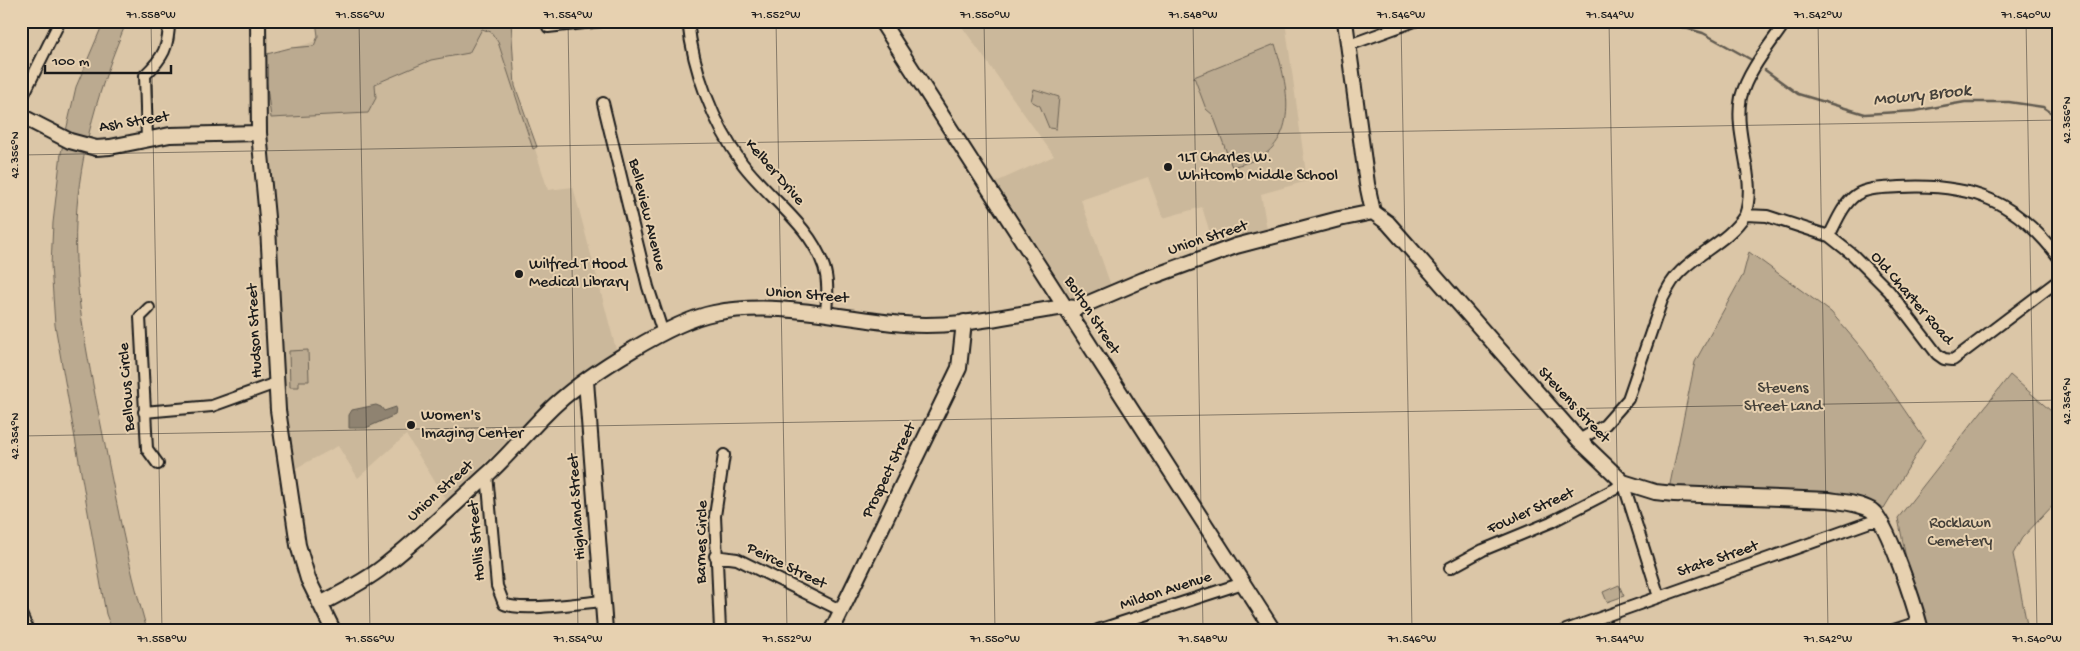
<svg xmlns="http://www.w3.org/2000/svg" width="2080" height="651" font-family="'Gochi Hand',sans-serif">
<rect width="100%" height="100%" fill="#dbc6a7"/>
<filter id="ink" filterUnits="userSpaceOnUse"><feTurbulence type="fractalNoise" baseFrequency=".02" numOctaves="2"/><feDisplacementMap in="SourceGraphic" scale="10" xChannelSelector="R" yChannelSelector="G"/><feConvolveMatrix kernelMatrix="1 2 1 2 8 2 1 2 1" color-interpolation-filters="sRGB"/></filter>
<g filter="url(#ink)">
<!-- built -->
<path fill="#cbb89b" d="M374,21h132l2,52 14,35 26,82 25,-3 44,166 -70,48 -100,100 -41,-66 -48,43 -20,-32 -44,23 -8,-39 -26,-370z
M958,21h327l22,160 -46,13 6,36 -53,16 -12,-39 -39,11 -15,-41 -67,23 30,86 -34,14 -6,-1 -75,-117 58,-26z"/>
<!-- green -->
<path fill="#bbaa90" stroke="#6c6356" d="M104,21h23c-27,63 -48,132 -51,201 -3,67 11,132 24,198 14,70 27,141 47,210h-35l-6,-16 -51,-289 -4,-60 2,-42 8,-70 15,-66z
M316,21h195l4,65 22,61 -4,2 -35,-107 -7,-10 -9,-3 -13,24 -38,7 -56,24 1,14 -8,15 -97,5 -8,-63 27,-7 24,-2 4,-10z
M1275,44c11,37 25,88 -14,113 -8,5 -20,7 -29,10l-19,-52 -7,-6 -12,-32z
M1034,89l25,8 -3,32 -7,-1 -9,-22 -9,-5z
M1749,252l82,60 33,39 61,89 -41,68 -17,-8 -20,-4 -178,-7 26,-127 48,-87z
M308,350l1,31h-10v6h-9l-1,-36z
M2010,375l49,43v81l-37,39 -9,16 15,76h-99l-20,-57 -11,-55z
M1619,585l5,11 -17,6 -4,-10z"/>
<!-- water -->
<path fill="#8f8371" stroke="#615a4f" d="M376,405l5,2 3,4 12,-4 -1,8 -29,13h-17v-13l3,-5z"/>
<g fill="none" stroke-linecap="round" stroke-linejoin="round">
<!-- stream -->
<path stroke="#615a4f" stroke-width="2.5" d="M1660,21l43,12 47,26
M1765,70l33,24 67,20 50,-3 50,-9h44l34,5 16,11"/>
<defs>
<path id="street" d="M688,21c5,49 25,102 54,142 26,35 68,61 82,104 5,15 3,31 2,46
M548,27l54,-6
M1349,45l66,-24
M21,100l39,-79
M603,103l45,184 15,46
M147,140l-2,-65c18,-17 24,-28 24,-54
M1745,215c13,-37 -12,-79 -4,-118 7,-27 30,-53 45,-76
M1829,236c7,-13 14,-32 27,-41 12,-8 30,-7 44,-8 72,-4 116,14 159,71
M149,308l-9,9 7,132 11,15
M144,412l68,-6 64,-23
M1579,440l26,-15 23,-26 34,-99c5,-10 10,-21 19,-29 20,-20 48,-31 64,-56l22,1 62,20 24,19 36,36 48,63 7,5 9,1 106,-80
M487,474l10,112 7,18c17,8 77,-1 99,-3
M715,556l22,3 105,52
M1450,568l33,-18 68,-28 64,-33 8,-7 36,115
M21,614l7,16
M720,630l-5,-114 9,-61
M1098,630l145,-47
M1566,630l304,-108h11
M1894,630l25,-8"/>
<path id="secondary" d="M258,21l1,112 9,95 10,182 20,135 10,34 25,51
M881,21l392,609
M1345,21l22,163 6,28 15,11 191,217 44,42 32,10 19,2 155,6c13,2 30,3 42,10 17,11 44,97 50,120
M21,116l49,25 26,7 14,-1 60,-12 89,-2
M586,381l19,249
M320,604c21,-11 44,-22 63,-37 36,-28 71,-62 105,-93 24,-22 44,-48 68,-70 33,-30 116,-83 158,-91 64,-13 127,6 190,11 54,5 108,-10 161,-17l12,1 66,-28 93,-34 103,-27 34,-7
M832,630l127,-262 5,-46"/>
</defs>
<!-- street casing -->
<use href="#street" stroke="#1c1c1c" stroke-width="14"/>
<!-- secondary casing -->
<use href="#secondary" stroke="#1c1c1c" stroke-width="18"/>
<!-- street -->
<use href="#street" stroke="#e7d1b0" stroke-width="10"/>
<!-- secondary -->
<use href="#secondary" stroke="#e7d1b0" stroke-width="14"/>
</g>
</g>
<!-- ticks -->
<path fill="none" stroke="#1c1c1c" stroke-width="1" stroke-opacity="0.45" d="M151,21l11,609M359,21l11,609M568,21l10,609M776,21l11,609M984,21l11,609M1193,21l10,609M1401,21l11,609M1609,21l11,609M1818,21l10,609M2026,21l11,609M21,155l2038,-35M21,436l2038,-36"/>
<!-- markers -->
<g fill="#1c1c1c" stroke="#e7d1b0" stroke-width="2">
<circle cx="1168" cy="167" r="5"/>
<circle cx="519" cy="274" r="5"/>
<circle cx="411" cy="425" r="5"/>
</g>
<g text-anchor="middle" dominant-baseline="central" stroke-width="4" stroke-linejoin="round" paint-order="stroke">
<!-- street labels -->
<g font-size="16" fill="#1c1c1c" stroke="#e7d1b0">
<text transform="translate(134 123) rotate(-9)">Ash Street</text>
<text transform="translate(774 173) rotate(49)">Kelber Drive</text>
<text transform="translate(646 215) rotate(76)">Belleview Avenue</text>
<text transform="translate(1208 239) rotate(-18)">Union Street</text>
<text transform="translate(807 296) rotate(5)">Union Street</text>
<text transform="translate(1911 299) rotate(49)">Old Charter Road</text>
<text transform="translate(1091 316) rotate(57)">Bolton Street</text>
<text transform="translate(256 331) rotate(-93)">Hudson Street</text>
<text transform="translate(128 387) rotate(-94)">Bellows Circle</text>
<text transform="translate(1573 406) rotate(47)">Stevens Street</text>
<text transform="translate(890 471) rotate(-64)">Prospect Street</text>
<text transform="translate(441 492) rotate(-42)">Union Street</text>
<text transform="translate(578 507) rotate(-94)">Highland Street</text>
<text transform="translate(1531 512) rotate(-24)">Fowler Street</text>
<text transform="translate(478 541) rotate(-95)">Hollis Street</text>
<text transform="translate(703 542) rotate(-89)">Barnes Circle</text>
<text transform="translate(1718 560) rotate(-19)">State Street</text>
<text transform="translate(786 567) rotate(26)">Peirce Street</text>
<text transform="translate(1166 592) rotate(-18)">Mildon Avenue</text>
</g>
<!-- poi labels -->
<g font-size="16" fill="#1c1c1c" stroke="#e7d1b0" text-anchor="start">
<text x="1178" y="158">1LT Charles W.<tspan x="1178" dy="18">Whitcomb Middle School</tspan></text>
<text x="529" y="265">Wilfred T Hood<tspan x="529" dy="18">Medical Library</tspan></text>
<text x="421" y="416">Women's<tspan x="421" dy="18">Imaging Center</tspan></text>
</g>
<!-- park labels -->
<g font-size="16" fill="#444039" stroke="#e7d1b0">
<text x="1783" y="389">Stevens<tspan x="1783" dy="18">Street Land</tspan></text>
<text x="1960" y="524">Rocklawn<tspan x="1960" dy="18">Cemetery</tspan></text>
</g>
<!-- water labels -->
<g font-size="18" font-style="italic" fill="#44403a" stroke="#e7d1b0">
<text transform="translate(1922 96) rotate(-6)">Mowry Brook</text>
</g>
</g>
<!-- margin -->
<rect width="2080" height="651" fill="none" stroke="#e7d1b0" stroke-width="55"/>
<!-- scale -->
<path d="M45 65v8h126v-8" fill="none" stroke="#1c1c1c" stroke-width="2.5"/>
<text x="52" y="65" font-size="15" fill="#1c1c1c" stroke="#e7d1b0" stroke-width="4" paint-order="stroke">100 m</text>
<rect x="28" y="28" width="2024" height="596" fill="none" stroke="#1c1c1c" stroke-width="2"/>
<g font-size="12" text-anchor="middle" fill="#1c1c1c">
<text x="151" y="18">71.558°W</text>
<text x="360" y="18">71.556°W</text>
<text x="568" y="18">71.554°W</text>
<text x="776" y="18">71.552°W</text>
<text x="985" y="18">71.550°W</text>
<text x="1193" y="18">71.548°W</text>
<text x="1401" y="18">71.546°W</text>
<text x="1610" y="18">71.544°W</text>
<text x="1818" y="18">71.542°W</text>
<text x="2026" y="18">71.540°W</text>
<text transform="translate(2066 120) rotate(-90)" y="4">42.356°N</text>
<text transform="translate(14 155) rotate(-90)" y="4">42.356°N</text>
<text transform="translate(2066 401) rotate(-90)" y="4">42.354°N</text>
<text transform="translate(14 436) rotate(-90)" y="4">42.354°N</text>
<text x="162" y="642">71.558°W</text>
<text x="370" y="642">71.556°W</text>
<text x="578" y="642">71.554°W</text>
<text x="787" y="642">71.552°W</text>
<text x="995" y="642">71.550°W</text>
<text x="1203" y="642">71.548°W</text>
<text x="1412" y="642">71.546°W</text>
<text x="1620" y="642">71.544°W</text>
<text x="1828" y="642">71.542°W</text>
<text x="2037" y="642">71.540°W</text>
</g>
</svg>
